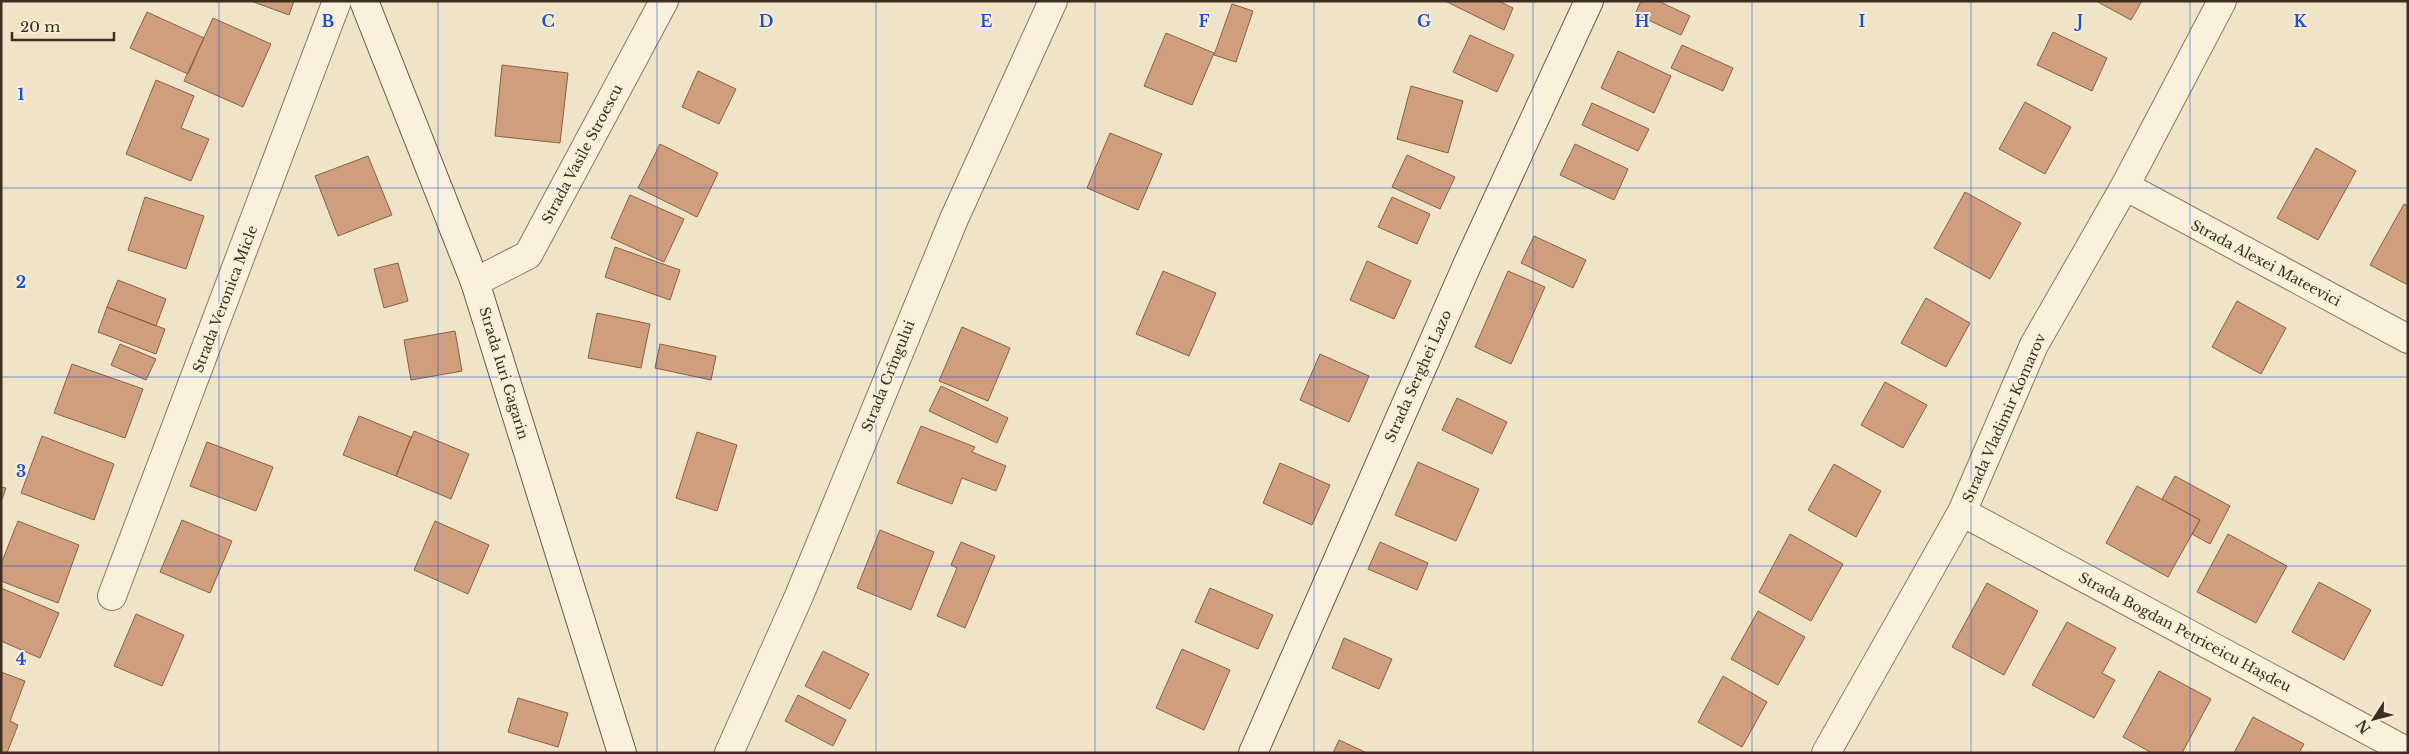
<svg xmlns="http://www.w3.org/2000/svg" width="2409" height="754" font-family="'Libre Baskerville',serif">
<rect width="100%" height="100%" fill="#f0e4c8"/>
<!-- building -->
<path fill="#cf9f7d" stroke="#8d5f41" d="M251,1h43l-5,14z
M1445,1h53l15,7 -9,22z
M1641,1h17l32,15 -9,19 -46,-21z
M2096,1h46l-11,19z
M1232,4l21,7 -17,51 -22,-7z
M147,12l57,26 -16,36 -58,-26z
M213,18l58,26 -28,63 -59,-26z
M2053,32l54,26 -15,33 -55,-26z
M1166,33l48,20 -22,52 -48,-19z
M1470,35l44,20 -17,37 -44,-20z
M1682,45l51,23 -10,23 -52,-23z
M1618,51l53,25 -17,37 -53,-25z
M502,65l66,8 -8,70 -65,-7z
M698,71l38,18 -17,35 -37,-17z
M156,80l38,16 -13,32 28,11 -18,42 -65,-27z
M1411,86l52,15 -15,52 -51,-14z
M2025,102l46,25 -26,47 -46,-25z
M1592,103l57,26 -11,22 -56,-26z
M1110,133l52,21 -24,56 -51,-22z
M660,144l58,29 -21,44 -59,-29z
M1575,144l53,25 -14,31 -54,-25z
M2316,148l40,23 -38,69 -41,-22z
M1407,155l48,22 -15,32 -48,-22z
M368,156l24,59 -54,21 -23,-60z
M1965,192l56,31 -31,56 -56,-31z
M630,195l54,24 -20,43 -53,-24z
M145,197l59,19 -18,53 -58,-19z
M1392,197l38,17 -13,30 -39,-17z
M2404,204l4,2v79l-38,-20z
M1534,236l52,24 -13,28 -52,-25z
M615,247l65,23 -10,30 -65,-23z
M1367,261l44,20 -17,38 -44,-19z
M398,263l10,38 -24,7 -10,-39z
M1163,271l53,22 -27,63 -53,-22z
M1508,271l37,16 -34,77 -36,-17z
M118,280l48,19 -10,27 -49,-19z
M1926,298l44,25 -24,44 -45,-24z
M2237,301l49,27 -25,46 -49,-27z
M107,307l58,22 -9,25 -58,-22z
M597,313l53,11 -9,44 -53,-10z
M962,327l48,21 -22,53 -49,-20z
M455,331l7,40 -51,9 -7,-40z
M120,344l36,15 -10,21 -35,-15z
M660,344l56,12 -5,24 -56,-12z
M1320,354l49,22 -20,46 -49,-22z
M72,364l71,25 -18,49 -71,-25z
M1885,382l42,23 -24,43 -42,-23z
M941,386l67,32 -11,25 -68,-32z
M1457,398l50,24 -15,32 -50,-24z
M359,416l52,21 -15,39 -53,-21z
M921,426l54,21 -3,5 34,14 -10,25 -34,-13 -10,26 -55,-21z
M414,431l55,23 -18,45 -55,-23z
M697,432l40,13 -20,66 -41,-13z
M42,436l72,28 -20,56 -73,-27z
M207,442l66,25 -17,44 -66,-25z
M1418,462l61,27 -23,52 -61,-26z
M1280,463l50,22 -18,40 -49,-22z
M1834,464l47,27 -25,46 -48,-27z
M2175,476l55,30 -20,38 -18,-10 8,-14 -38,-21z
M2137,486l63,34 -32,57 -62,-34z
M1,487l5,1 -5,14z
M182,520l50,21 -22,52 -50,-21z
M18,521l61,24 -21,58 -57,-22v-17z
M435,521l54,24 -21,49 -54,-24z
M880,530l54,22 -23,58 -54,-22z
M1790,534l53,30 -32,57 -52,-29z
M2228,534l59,32 -31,57 -59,-31z
M961,542l34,14 -30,72 -28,-12 20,-48 -6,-3z
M1380,542l48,21 -11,27 -49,-21z
M2319,582l52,28 -27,50 -52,-28z
M1987,583l51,28 -34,64 -52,-28z
M1,588l58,25 -19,45 -39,-17z
M1210,588l63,27 -15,34 -63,-27z
M1758,611l47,26 -27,48 -47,-26z
M136,614l48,21 -22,51 -48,-20z
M2067,622l49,26 -14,25 13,7 -21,38 -62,-33z
M1344,638l48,21 -13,30 -47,-21z
M1182,649l48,21 -26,60 -48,-22z
M823,651l46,23 -19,35 -45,-23z
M2159,671l52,28 -29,54h-30l-29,-16z
M1,672l24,9 -15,40 8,4 -11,28h-6z
M1723,676l44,26 -25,45 -44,-25z
M798,695l48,25 -13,26 -48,-25z
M518,698l50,15 -10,34 -50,-15z
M2253,717l51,27 -5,9h-65z
M1339,740l28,13h-34z"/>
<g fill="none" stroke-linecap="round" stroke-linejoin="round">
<defs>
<path id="street" d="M2125,186l283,153
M475,282l53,-27 136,-254
M1962,512l446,240
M112,596l225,-595
M729,753l70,-157 155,-377 99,-218
M1826,753l136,-241 72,-167 91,-159 97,-185"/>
<path id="secondary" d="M364,1l111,281 147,471
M1253,753l215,-490 121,-262"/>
</defs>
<!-- street casing -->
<use href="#street" stroke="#8d765c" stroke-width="30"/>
<!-- secondary casing -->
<use href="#secondary" stroke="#6f573f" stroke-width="30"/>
<!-- street -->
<use href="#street" stroke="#faf1dc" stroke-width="28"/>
<!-- secondary -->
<use href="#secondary" stroke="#faf1dc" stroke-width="28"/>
</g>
<!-- grid -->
<path fill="none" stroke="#1d4ed8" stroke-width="1" stroke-opacity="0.55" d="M219,1v752M438,1v752M657,1v752M876,1v752M1095,1v752M1314,1v752M1533,1v752M1752,1v752M1971,1v752M2190,1v752M1,188h2407M1,377h2407M1,566h2407"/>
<g text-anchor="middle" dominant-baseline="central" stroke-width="4" stroke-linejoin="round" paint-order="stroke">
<!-- street labels -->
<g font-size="14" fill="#3d2e20" stroke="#f7eed8">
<text transform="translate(582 154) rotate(-62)">Strada Vasile Stroescu</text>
<text transform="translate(2266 263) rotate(28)">Strada Alexei Mateevici</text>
<text transform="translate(225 299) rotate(-69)">Strada Veronica Micle</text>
<text transform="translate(504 373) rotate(73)">Strada Iuri Gagarin</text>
<text transform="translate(888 376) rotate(-68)">Strada Crîngului</text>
<text transform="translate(1418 376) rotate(-66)">Strada Serghei Lazo</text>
<text transform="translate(2004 418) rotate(-66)">Strada Vladimir Komarov</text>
<text transform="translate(2185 632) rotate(28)">Strada Bogdan Petriceicu Hașdeu</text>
</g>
</g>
<g font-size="16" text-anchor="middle" font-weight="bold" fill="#1d4ed8" stroke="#f7eed8" stroke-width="4" stroke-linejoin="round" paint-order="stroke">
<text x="328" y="27">B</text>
<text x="548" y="27">C</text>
<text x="766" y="27">D</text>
<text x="986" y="27">E</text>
<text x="1204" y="27">F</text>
<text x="1424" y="27">G</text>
<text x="1642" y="27">H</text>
<text x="1862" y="27">I</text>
<text x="2080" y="27">J</text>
<text x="2300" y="27">K</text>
<text x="21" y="100">1</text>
<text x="21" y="288">2</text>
<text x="21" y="477">3</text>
<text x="21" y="665">4</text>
</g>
<!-- border -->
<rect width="2409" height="754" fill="none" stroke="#3d2e20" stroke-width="5"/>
<!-- north arrow -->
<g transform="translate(2374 719) rotate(234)" stroke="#f7eed8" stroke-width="4" paint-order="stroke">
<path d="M0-4L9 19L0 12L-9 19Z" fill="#3d2e20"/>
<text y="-8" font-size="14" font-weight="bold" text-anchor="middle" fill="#3d2e20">N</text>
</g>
<!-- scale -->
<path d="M12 32v8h102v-8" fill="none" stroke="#3d2e20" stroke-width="2.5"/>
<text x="20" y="32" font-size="15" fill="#3d2e20" stroke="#f7eed8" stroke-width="4" paint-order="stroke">20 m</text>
</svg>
